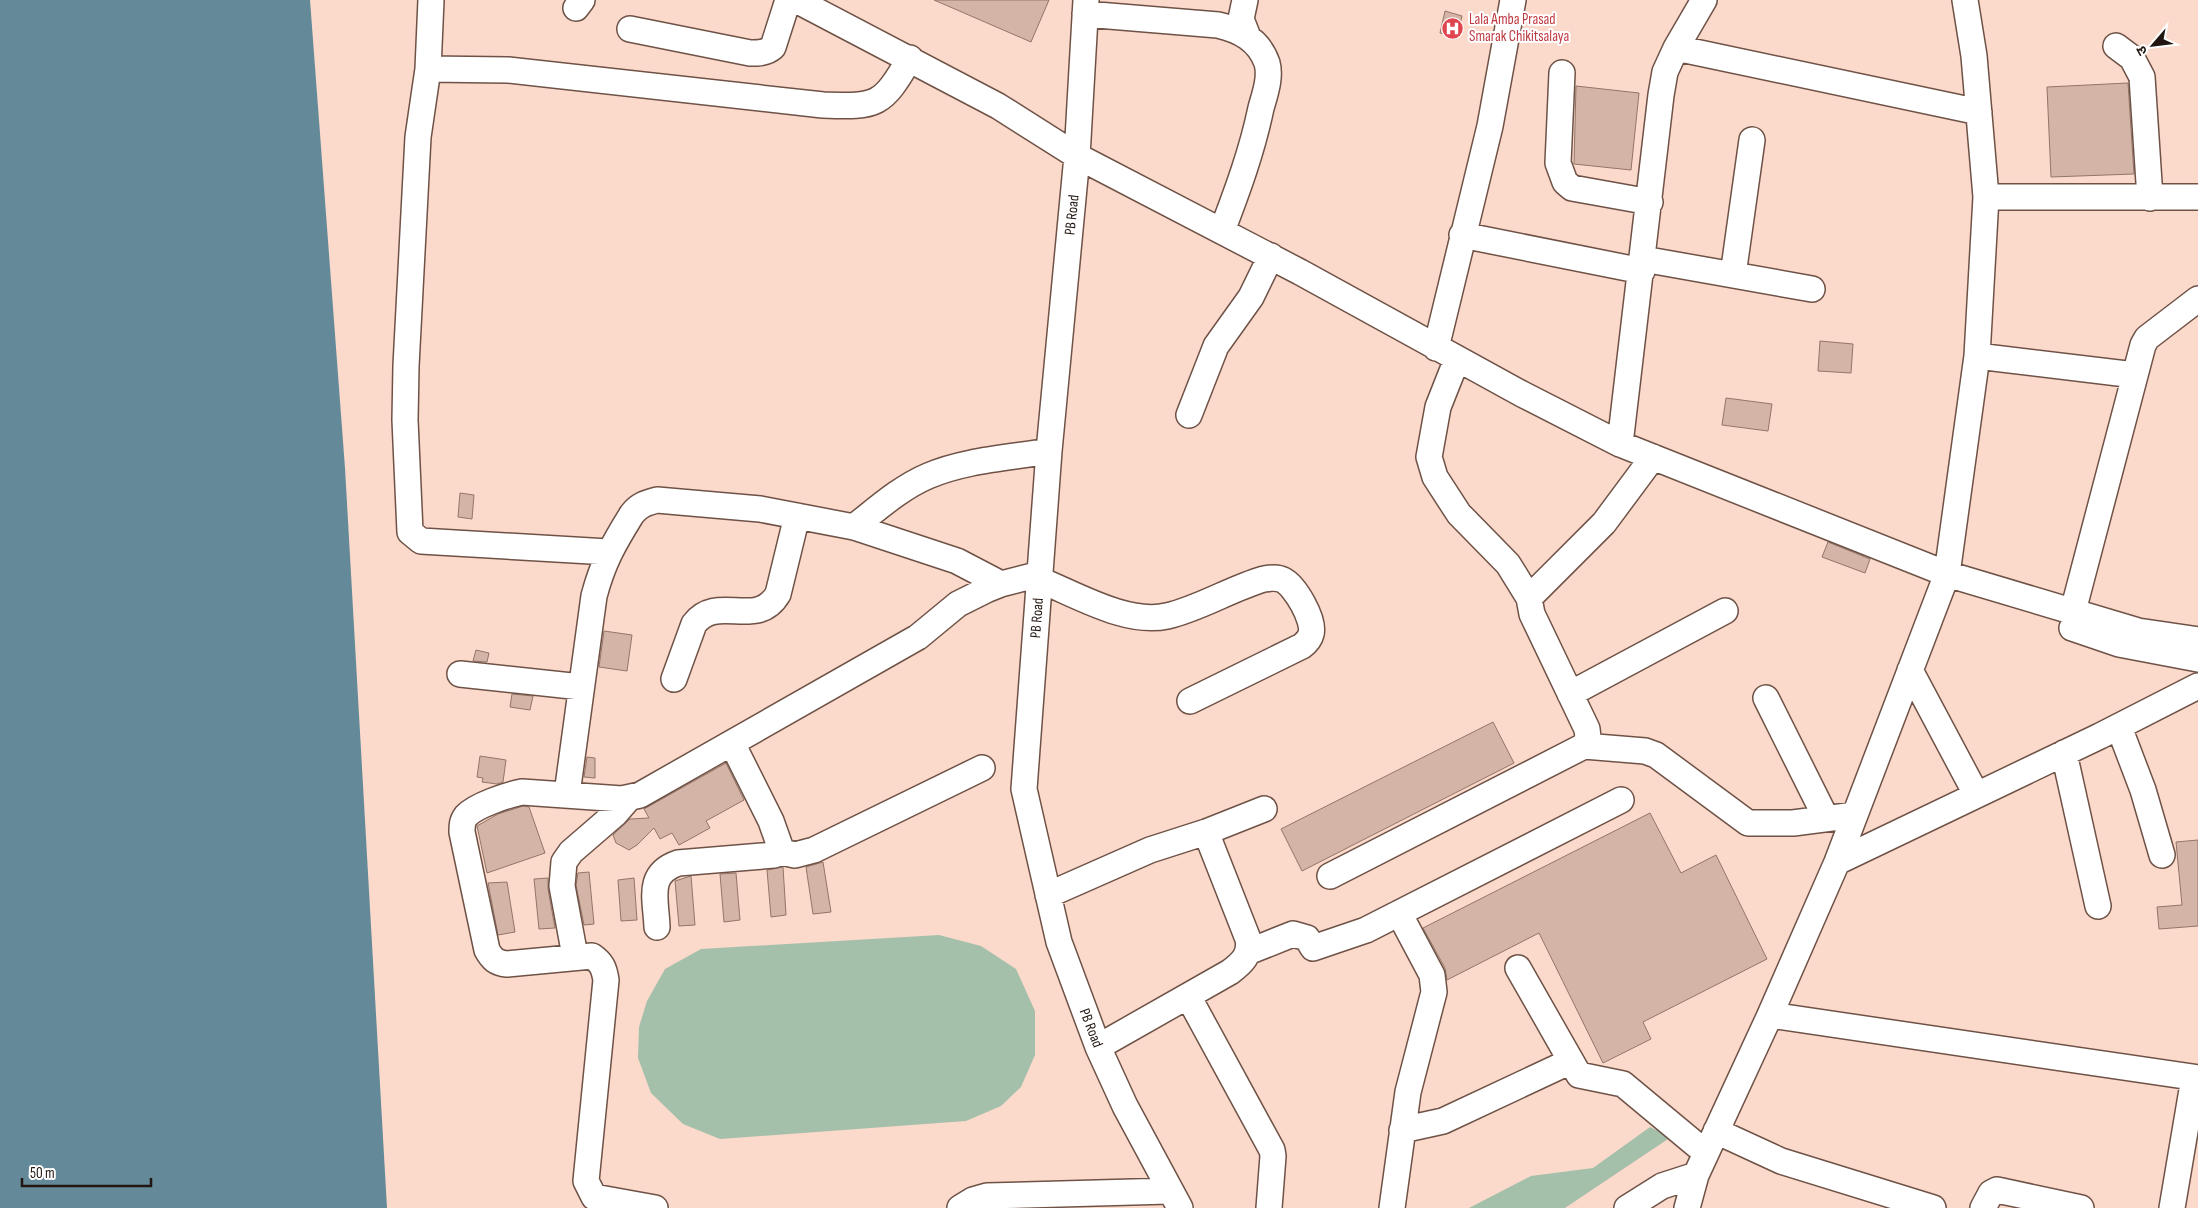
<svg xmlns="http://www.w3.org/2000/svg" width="2198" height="1208" font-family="'Sofia Sans Condensed','Noto Sans Devanagari',sans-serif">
<rect width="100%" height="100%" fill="#fbd9cb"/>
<!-- green -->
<path fill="#a5c0aa" d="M939,935l42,11 35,23 19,42v44l-14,32 -20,19 -35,15 -246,18 -37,-15 -32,-31 -13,-35 1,-31 8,-26 18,-32 36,-20z
M1650,1127l21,10 -106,71h-96l62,-32 62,-8z"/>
<!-- water -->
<path fill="#648a99" d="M0,0h310l35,468 42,740h-387z"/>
<!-- building -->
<path fill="#d4b4a6" stroke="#937669" d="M934,0h115l-18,42z
M1445,11l17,5 -5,21 -17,-4z
M2128,83l6,91 -83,3 -4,-90z
M1576,86l63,7 -8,77 -57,-6z
M1820,341l33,3 -2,29 -33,-2z
M1726,398l46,6 -4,27 -46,-6z
M460,493l14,2 -2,24 -14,-2z
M1828,542l42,17 -5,14 -43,-16z
M604,631l28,4 -5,36 -28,-4z
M476,650l13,3 -2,9 -14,-1z
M512,694l21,2 -3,14 -20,-3z
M1493,722l21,41 -212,108 -21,-42z
M480,756l26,4 -3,22 -6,2 -15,-2 1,-4 -6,-1z
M587,757l8,1v20l-11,-1z
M726,763l18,37 -38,21 4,7 -31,17 -7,-12 -12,6 -6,-11 -17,17 -8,5 -13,-7 -3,-8 17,-16 19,-1 -5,-9z
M523,806l6,1 16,46 -58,20 -10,-47 21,-12z
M1650,813l31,60 35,-18 51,104 -124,63 8,17 -48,24 -64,-130 -92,47 -2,-12 -22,-40z
M2198,840v86l-39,3 -2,-22 25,-2 -6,-63z
M823,862l8,50 -18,2 -7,-47z
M783,867l3,48 -15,2 -4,-47z
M589,872l5,52 -10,1 -8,-40 2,-12z
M736,873l4,47 -16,2 -4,-48z
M691,876l4,49 -16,1 -4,-45z
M548,878v11l7,39 -16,1 -5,-50z
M634,878l3,42 -16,1 -3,-41z
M507,882l8,50 -17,3 -10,-52z"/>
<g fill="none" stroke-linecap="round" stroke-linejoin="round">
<defs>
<path id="minor" d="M431,0l-3,69 -10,68 -12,229 -1,54 5,112 11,9 187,11
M796,0l202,106 79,50 223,116 222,122 98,50 327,130 191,57 60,9
M1086,0l-9,156 -28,295 -25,338 35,153 39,105 27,59 55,102
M1245,0l-4,19 7,18
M576,8l6,-8
M1085,14l133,11c22,5 41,15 49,38 4,14 -2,31 -6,45 -9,43 -23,81 -39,123
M630,29l120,24c9,0 16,0 23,-6l15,-47
M2116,46l16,12 10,19 8,121
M1676,48l28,-48
M428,69l80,1 315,35c55,2 59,1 87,-47
M1562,73l-4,90 7,19 7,6 78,14
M1986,197h212
M1462,235l180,36
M1643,259l169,30
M1733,275l19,-135
M1436,348l54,-222 23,-126
M1977,356l158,19
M1457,359l-19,48 -9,50 6,20 24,37 49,50 21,34
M1189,415l27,-69 35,-49 20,-41
M1620,444l41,-349 4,-23 11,-24 303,64
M854,527c23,-18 46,-39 74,-51 37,-16 81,-18 121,-25
M1040,580c37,15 87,45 127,36 32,-7 65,-28 97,-37 7,-1 13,-2 19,1 12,6 32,40 28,54 -1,4 -5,9 -9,12l-112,55
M2073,611l70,-266 4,-7 51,-39
M2072,628l47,16 79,15
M1910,670l66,124
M460,674l121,13
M674,679l20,-55c23,-31 63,6 84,-30l19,-78
M1570,694l155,-83
M1766,698l60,120
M2119,727l24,63 19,65
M1584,746l61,5 11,4 92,68h45l62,-8
M2064,753l34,153
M567,794l27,-198c9,-34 20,-53 38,-82 7,-9 14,-11 25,-14l103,9 94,18 103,34 44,23
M782,852l13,3 19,-5 168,-82
M1837,862l263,-126 98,-50
M1330,876l254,-130 4,-8 -1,-9 -55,-115 -3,-16 75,-75 49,-66
M1048,895l102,-45 56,-18 58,-23
M657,927c-1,-28 -11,-53 21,-64l96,-8 8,-3 -11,-31 -39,-78
M1248,952l45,-18 14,4 6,10 53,-18 255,-130
M575,956l-13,-70 2,-24 7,-10 44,-38 14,-16
M1518,968l61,107 44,9 83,69
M1188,996l84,154 1,6 -4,52
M1770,1015l428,63
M1098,1047l132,-75c12,-9 21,-17 18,-33l-42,-107
M1402,1130l41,-9 128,-60
M1716,1131l65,30 152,47
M655,1208l-61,-11 -8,-16 20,-201c-2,-12 -4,-17 -14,-24l-85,8c-11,-1 -15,-5 -20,-14l-25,-118c0,-6 0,-11 4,-16 10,-11 42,-21 56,-24l100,7 18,-4 278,-158 40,-33 28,-14 15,-6 39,-10
M960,1208l13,-8 14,-4 182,-5
M1392,1208l16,-116 26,-100 -2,-17 -33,-62
M1627,1208l35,-22 34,-11
M1687,1208l9,-33 74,-160 67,-153 110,-288 30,-218 9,-159 -12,-141 -9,-56
M1983,1208l8,-15 6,-3 84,18
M2172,1208l22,-130"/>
</defs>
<!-- minor casing -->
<use href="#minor" stroke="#6e5246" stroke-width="28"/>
<!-- minor -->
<use href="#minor" stroke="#fff" stroke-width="25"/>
</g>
<!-- icons -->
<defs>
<symbol id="hospital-disc" viewBox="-11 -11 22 22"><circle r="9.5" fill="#e0444e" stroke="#fff"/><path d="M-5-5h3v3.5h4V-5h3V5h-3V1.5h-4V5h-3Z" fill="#fff"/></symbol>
</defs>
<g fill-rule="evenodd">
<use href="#hospital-disc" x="1440" y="16" width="25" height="25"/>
</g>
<g text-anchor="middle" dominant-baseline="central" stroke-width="4" stroke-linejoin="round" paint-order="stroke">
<!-- health labels -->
<g font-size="15" fill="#be3a42" stroke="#fff" text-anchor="start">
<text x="1469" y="19">Lala Amba Prasad<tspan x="1469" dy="17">Smarak Chikitsalaya</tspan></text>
</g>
<!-- street labels -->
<g font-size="15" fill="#211611" stroke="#fff">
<text transform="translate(1072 215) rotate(-84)">PB Road</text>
<text transform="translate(1037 618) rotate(-86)">PB Road</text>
<text transform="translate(1091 1028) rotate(69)">PB Road</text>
</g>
</g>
<!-- north arrow -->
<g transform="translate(2153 45) rotate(242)" stroke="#ffffff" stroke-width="4" paint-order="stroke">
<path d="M0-4L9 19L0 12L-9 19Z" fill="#211611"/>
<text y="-8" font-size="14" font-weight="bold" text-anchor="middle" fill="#211611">उ</text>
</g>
<!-- scale -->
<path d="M22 1178v8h129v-8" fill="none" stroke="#211611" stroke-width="2.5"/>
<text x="30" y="1178" font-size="15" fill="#211611" stroke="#ffffff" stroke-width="4" paint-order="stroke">50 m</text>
</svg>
